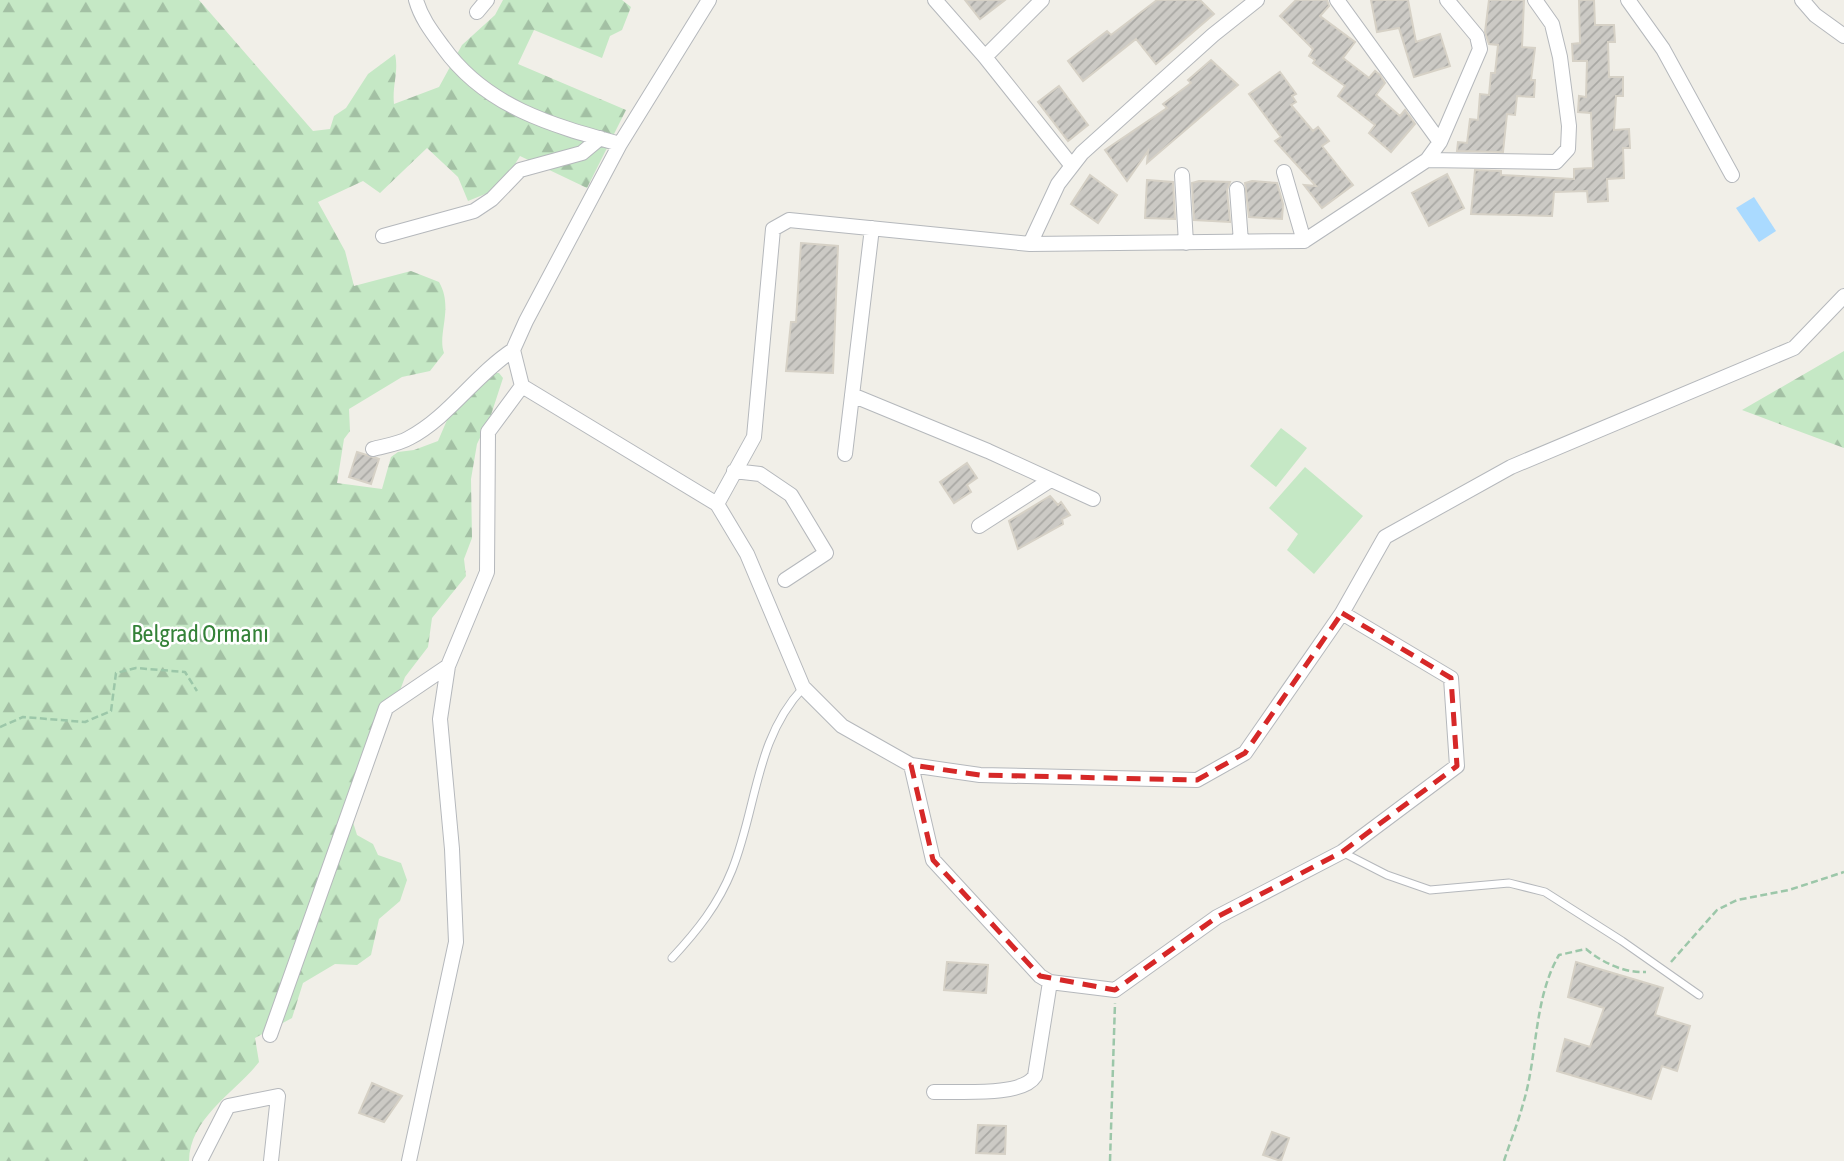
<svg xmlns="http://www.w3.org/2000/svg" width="1844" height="1161" font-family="'Asap Condensed',sans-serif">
<defs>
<pattern id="forest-firs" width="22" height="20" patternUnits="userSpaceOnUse" patternTransform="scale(1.75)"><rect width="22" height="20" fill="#c5e8c5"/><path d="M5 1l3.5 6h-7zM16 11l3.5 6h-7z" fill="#a3c0a4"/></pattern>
<pattern id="building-hatch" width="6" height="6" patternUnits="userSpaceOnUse" patternTransform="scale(1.75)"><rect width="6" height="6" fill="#cccac5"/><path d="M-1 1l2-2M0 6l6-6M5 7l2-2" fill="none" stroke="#a9a8a4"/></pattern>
</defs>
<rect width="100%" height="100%" fill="#f1efe8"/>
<!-- forest -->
<path fill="url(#forest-firs)" d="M0,0h199l114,131 17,-2 4,-13 12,-8 22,-34 27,-20c4,18 -3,31 -1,50l45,-17 23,-42 33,-30 8,-15h119l9,7 -9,23 -12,6 -8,22 -68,-28 -16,34 108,46 -39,78 -67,-32 -20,32 -32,13 -10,-24 -31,-29 -47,45 -17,-12 -45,21 27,49 9,35 57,-15 28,11c15,26 -2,52 5,71l-14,18 -28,6 -53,32 1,22 -6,8 -7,44 45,6 9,-32 7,-5 16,-2 24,-9 12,-28 42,-40h7l4,5 -12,37 -14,29 -6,35 1,59 -8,21 2,17 -34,42 -4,29 -23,30 -53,142 5,16 16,9 5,11 23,8 6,17 -7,21 -21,18 -8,36 -14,10 -22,-1 -32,19 -11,35 -37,20 4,24c-24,31 -69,55 -70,99h-189z
M1844,351v97l-102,-38z"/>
<!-- pitch -->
<path fill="#c5e8c5" d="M1281,428l26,20 -31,39 -26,-21z
M1305,467l58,49 -49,58 -27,-24 11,-16 -29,-26z"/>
<!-- water -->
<path fill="#aadaff" d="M1754,197l22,34 -17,11 -23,-34z"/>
<!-- building -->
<path fill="url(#building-hatch)" stroke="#d6d1c6" stroke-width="2" d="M965,0h40l-25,19z
M1157,0h43l14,14 -58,50 -20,-25 -53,42 -15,-20 39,-30 4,4z
M1296,0h31l2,6 -9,10 35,26 -12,16 26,20 6,-7 5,4 5,8 -9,12 24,21 5,-6 10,14 -24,28 -22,-19 6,-8 -37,-29 7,-10 -32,-23 2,-3 -6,-4 4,-7 -33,-33z
M1371,0h37l8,42 24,-8 10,32 -36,11 -15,-49 -22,4z
M1489,0h35l-2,47 13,1 -4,32h4l-1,17 -17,-1 -2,19 -8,-1 -4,38 -46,-1 1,-9 9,1 3,-24 8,1 2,-26 9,1 2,-22h4l3,-28 -9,-1 -4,-12z
M1579,0h15l1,25h19l1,17h-7l1,35h14v19h-7l-2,34 15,-1 1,19h-7l1,30 -17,1 1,22 -20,1 -1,-11 -33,1 -2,24 -81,-2 4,-44 26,1v4l73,4v-10l19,-1 -2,-55 -13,-1 1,-16 7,1 1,-36h-14l-1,-17 8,-1z
M1211,60l27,25 -91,78 1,-12 -21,30 -22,-31 62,-42 -4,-4 28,-21 -3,-3z
M1280,72l16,22 -4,2 4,6 -5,3 22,26 5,-4 11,14 -7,5 31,39 -31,23 -18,-23 12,1 -41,-45 6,-4 -32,-43z
M1059,86l29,39 -20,16 -30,-39z
M1447,174l17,34 -35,18 -17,-33z
M1090,175l27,20 -19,28 -27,-19z
M1147,180l26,2 2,37 -30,-1z
M1199,181l31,1 -3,8 3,32 -36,-2 -2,-37z
M1252,181l25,2 6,21 -1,15 -33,-2 -4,-34z
M801,243l37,3 -5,127 -47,-2 5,-49h5z
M357,452l22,7 -8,25 -22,-7z
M967,463l10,15 -10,7 4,7 -17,11 -14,-21z
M1050,496l8,9 3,-3 9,13 -8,4 1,5 -45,25 -9,-28z
M947,962l41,3 -2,28 -42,-3z
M1576,962l87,26 -8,27 35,11 -13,45 -15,-5 -11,33 -94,-28 8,-32 25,8 14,-39 -36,-11z
M372,1083l30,13 -18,26 -25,-9z
M978,1125l28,1 -1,28 -29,-1z
M1272,1132l17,6 -8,23 -18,-6z"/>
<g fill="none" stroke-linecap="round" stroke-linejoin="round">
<defs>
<path id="lane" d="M1342,852l45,23 43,15 79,-7 36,9 77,49 77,54
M672,958c25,-27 46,-53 60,-88 25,-62 23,-131 71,-182"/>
<path id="street" d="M416,0c5,18 16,32 27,47 43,60 108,78 177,97
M709,0l-89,144 -94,177 -13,29 9,36 195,118 30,50 56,133 39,39 69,39 69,10 217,5 48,-27 97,-140 43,-76 126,-70 283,-119 50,-52
M935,0l50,57 87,109
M1257,0l-44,35 -131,118 -24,31 -28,60 274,-3 123,-81 13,-18 40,-93 -3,-13 -30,-36
M1337,0l103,142
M1628,0l35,49 69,126
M1802,0l13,15 29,21
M477,12l10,-12
M985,57l57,-57
M1427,160l129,2 12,-13 1,-23 -9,-69 -8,-33 -17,-24
M1284,172l20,69
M1182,175l4,68
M1237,189l4,53
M383,236l91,-25 18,-12 28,-29 62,-17 18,-15
M852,395l136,56 105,48
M373,449c11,-3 26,-5 36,-11 40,-21 66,-63 104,-88
M845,454l27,-226
M734,471l26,3 31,21 35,58 -41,27
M717,504l37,-67 19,-208 16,-9 241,24
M979,526l70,-45
M911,765l22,95 107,116 10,6 65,8 102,-73 125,-65 115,-86 -6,-88 -109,-65
M270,1035l116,-327 62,-42
M934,1092c25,-1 88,5 101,-16l15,-94
M200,1161l28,-55 50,-10 -7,65
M409,1161l47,-219 -4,-93 -12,-130 8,-53 39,-94 1,-140 34,-46"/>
</defs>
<!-- lane casing -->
<use href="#lane" stroke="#b5b8bc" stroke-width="9"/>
<!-- street casing -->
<use href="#street" stroke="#b5b8bc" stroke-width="16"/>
<!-- path -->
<path stroke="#9cc7a9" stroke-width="2.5" stroke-dasharray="7 3.5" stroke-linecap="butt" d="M0,727l23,-10 62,5 26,-11 5,-38 20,-5 49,4 12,19
M1671,962l46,-52 20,-10 52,-10 55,-18
M1110,1161l5,-158
M1504,1161c6,-19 14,-38 19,-57 15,-48 10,-104 36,-149l27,-6c17,14 38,24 60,23"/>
<!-- lane -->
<use href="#lane" stroke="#fff" stroke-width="7"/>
<!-- street -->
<use href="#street" stroke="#fff" stroke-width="14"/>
</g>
<!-- marked area -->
<path fill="none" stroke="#d62828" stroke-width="5" stroke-dasharray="14 9" stroke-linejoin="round" d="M1342,613l109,65 6,88 -115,86 -125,65 -102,73 -75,-14 -107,-116 -22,-95 69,10 217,5 48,-27z"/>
<g text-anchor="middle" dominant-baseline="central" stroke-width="5" stroke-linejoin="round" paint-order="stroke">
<!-- park labels -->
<g font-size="24" fill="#348238" stroke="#fff">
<text x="200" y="633">Belgrad Ormanı</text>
</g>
</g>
</svg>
